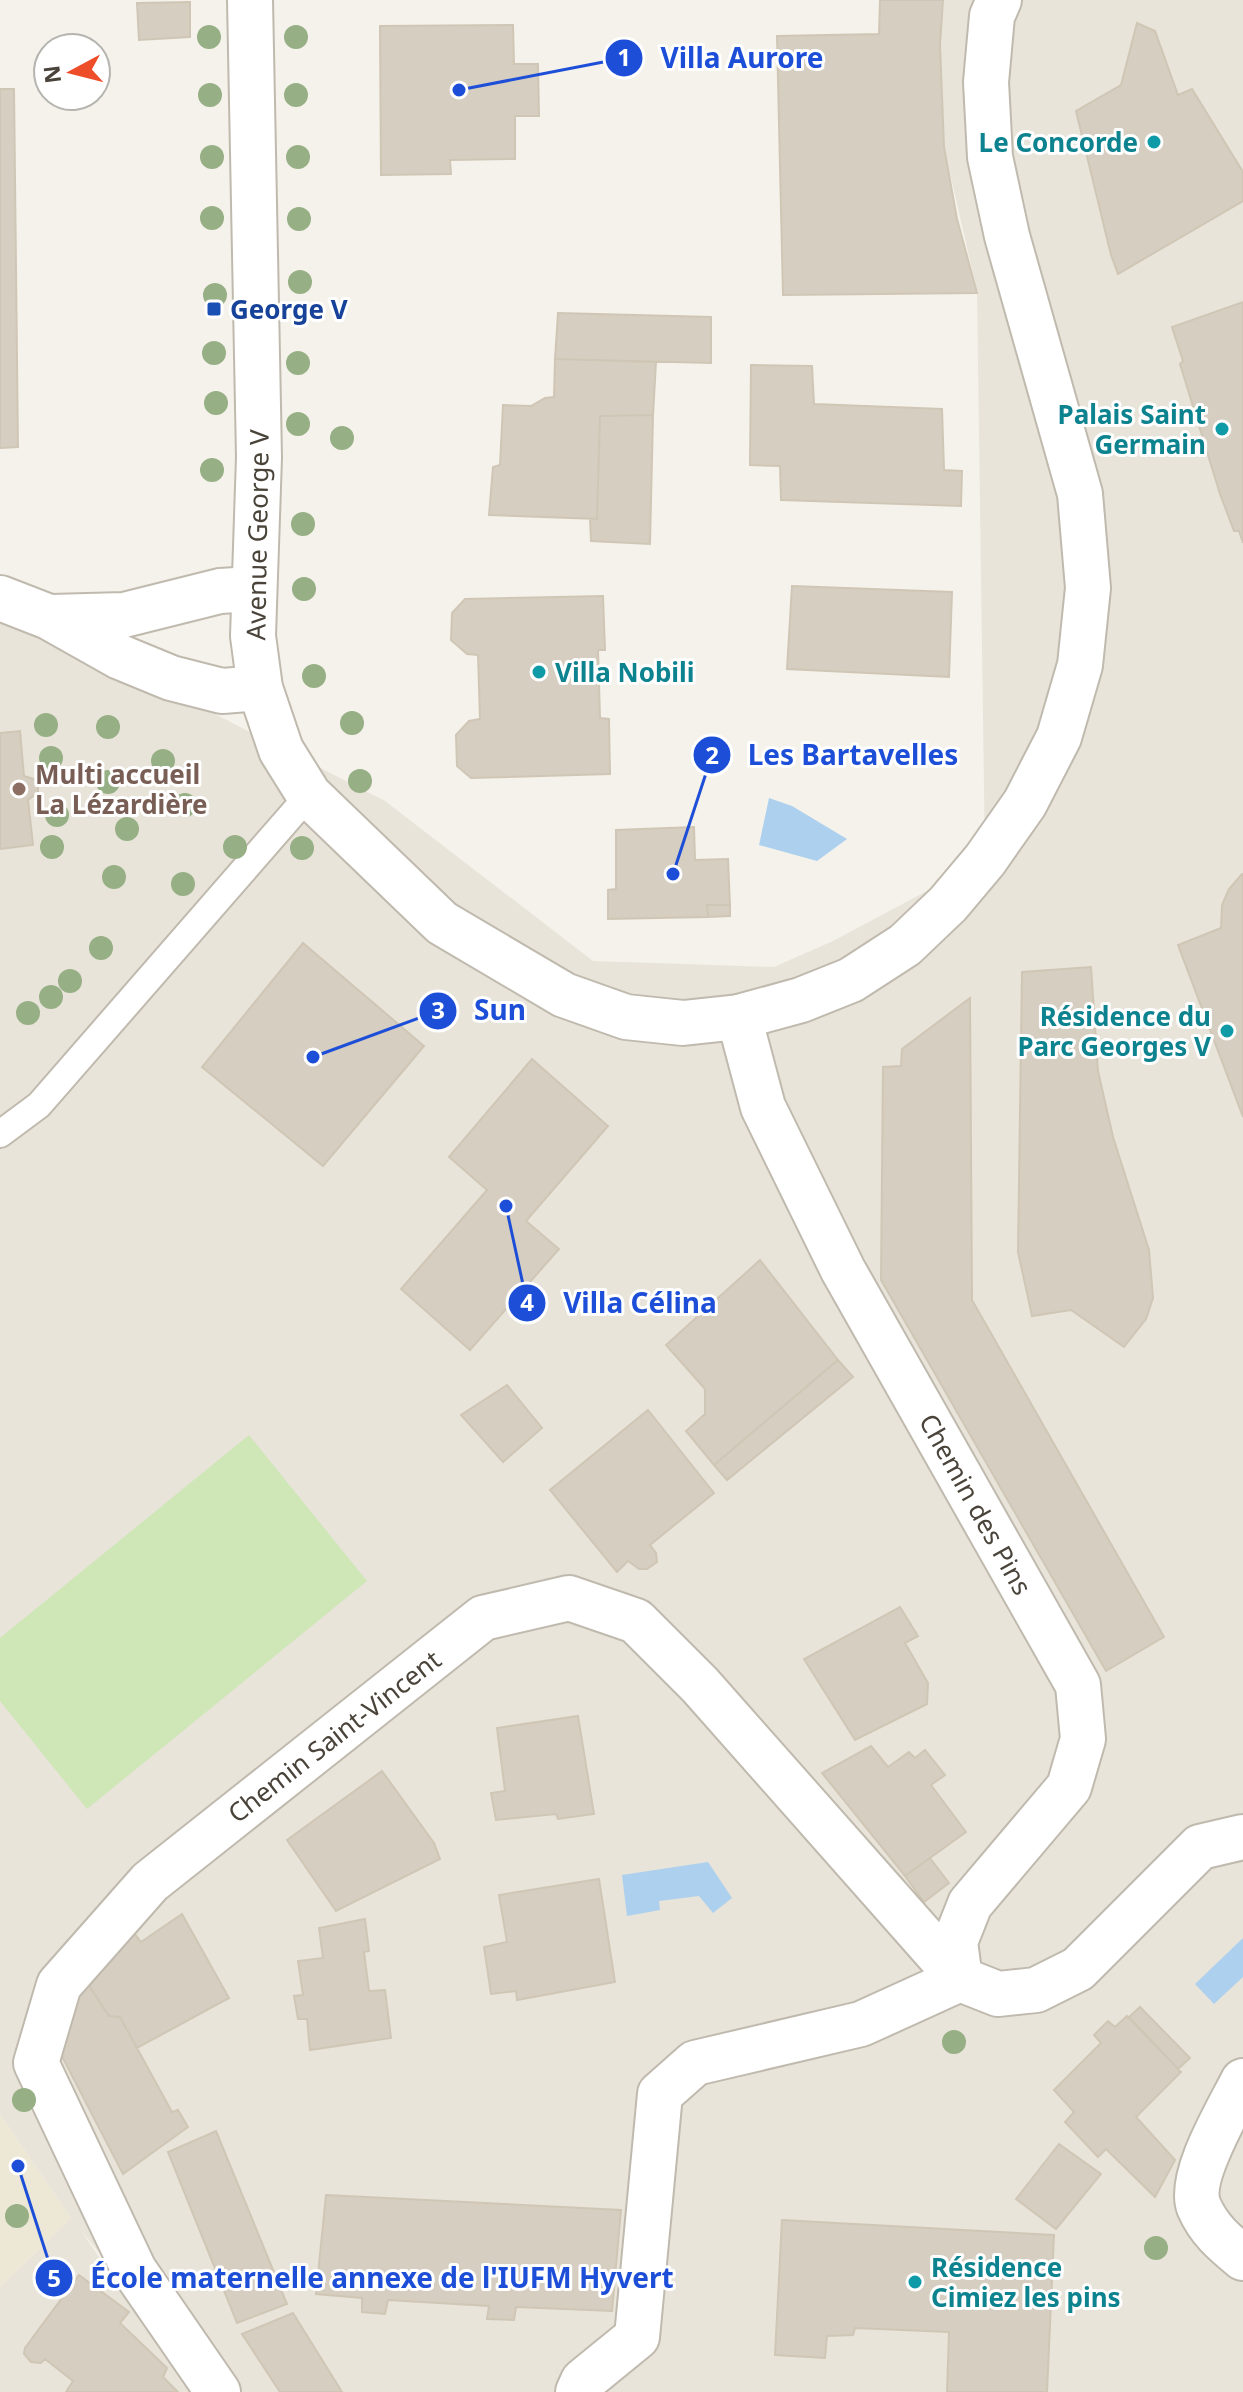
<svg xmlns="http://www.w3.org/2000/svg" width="1243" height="2392" font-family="'Noto Sans',sans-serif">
<rect width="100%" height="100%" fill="#f5f2eb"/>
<!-- residential -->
<path fill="#e8e4da" d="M944,0h299v2392h-1032l-131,-163 110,163h-190v-105l71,-69 -71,-104v-1510l385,197 208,160 181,6 59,-26 152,-81 -8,-569 -33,-144 -4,-102z"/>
<!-- education -->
<path fill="#ede7d6" d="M0,2114l71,104 -71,69z"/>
<!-- green -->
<path fill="#cfe6b7" d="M249,1435l118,146 -280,228 -87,-108v-63z"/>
<!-- water -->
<path fill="#acd0ed" d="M769,798l23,8 55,33 -30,22 -58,-16z
M708,1862l24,36 -19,15 -14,-17 -40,5 1,9 -33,6 -5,-41z
M1243,1938v39l-29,27 -19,-20z"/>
<!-- building -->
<path fill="#d6cec1" stroke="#d0c6b5" stroke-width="2" d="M880,0h63l-3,45 4,102 13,72 20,74 -194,2 -6,-259 102,-2z
M190,2v35l-51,3 -2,-37z
M1137,23l18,8 23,64 14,-6 51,83v29l-125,73 -7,-19 -35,-144 45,-26z
M513,25l1,39h24l1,52h-24v43l-65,1 1,14 -70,1 -1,-149z
M0,89h14l4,358 -18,1z
M1243,302v241l-4,-12h-5l-14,-37 -40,-130 3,-3 -11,-34z
M558,313l153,4v46l-156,-4z
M555,359l101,3 -3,53 -53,1 -3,103 -108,-4 4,-48 7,-2 3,-60 28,1 14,-8 9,-1z
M751,365l61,1 2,38 128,5 2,61 18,1 -1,35 -180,-6 -1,-34 -30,-1z
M653,415l-3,129 -59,-3 -1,-22h7l3,-103z
M792,586l160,6 -3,85 -162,-8z
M603,596l2,54h-7l2,68 9,1 1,55 -139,4 -14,-12 -1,-31 13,-14 11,-2 -2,-64 -11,-1 -16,-14 1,-27 13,-14z
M20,731l4,45 10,3 4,6v7l-10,8 5,45 -33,4v-116z
M694,827l1,33 33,-1 2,46h-23l1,12 -100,2v-29l8,-1v-59z
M1242,874h1v243l-65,-172 43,-17 1,-23 7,-16z
M707,905h23v11l-22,1z
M303,943l121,103 -101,120 -121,-99z
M1091,967l7,104 15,66 36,113 4,48 -7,21 -22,28 -53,-37 -39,6 -14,-64 4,-280z
M970,998l2,302 192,337 -58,34 -225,-391 2,-213 18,-1 1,-17z
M532,1059l76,67 -82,95 33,28 -89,101 -69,-61 86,-99 -38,-33z
M760,1260l78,100 -124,105 -28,-34 19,-17v-25l-39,-44z
M838,1360l15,17 -126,103 -13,-15z
M507,1385l35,43 -39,34 -42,-47z
M648,1410l66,83 -64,52 6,8 1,9 -10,7h-8l-11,-8 -11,11 -67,-82z
M900,1607l18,29 -13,7 23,40 -1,21 -72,36 -51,-81z
M578,1716l16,98 -36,5 -2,-5 -60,6 -5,-27 14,-2 -8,-63z
M871,1746l17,21 21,-15 6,6 10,-8 20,25 -14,10 35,47 -61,44 -83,-103z
M382,1771l52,72 6,16 -104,52 -49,-71z
M930,1858l19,25 -25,19 -19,-26z
M599,1879l16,103 -98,18 -1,-9 -25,3 -7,-47 23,-5 -8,-47z
M182,1914l47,84 -92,50 -17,-31 -11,-1 -21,-32 42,-56 11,14z
M365,1919l4,32 -5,1 5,39 16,-1 6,48 -81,12 -3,-31h-9l-4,-23 9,-1 -5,-34 25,-3 -4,-30z
M88,1984l21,32 11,1 52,95 6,-2 10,17 -65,47 -68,-131 8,-25z
M1140,2007l50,51 -12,11 -49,-52z
M1127,2016l54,56 -45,45 39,43 -20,37 -49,-48 -8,8 -33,-35 9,-10 -20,-22 47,-47 -7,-8 14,-14 7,6z
M216,2131l71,173 -50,19 -69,-171z
M1059,2144l42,30 -45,55 -40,-30z
M326,2195l295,15 -9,101 -96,-4 -2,13 -27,-1 2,-13 -101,-6 -3,14 -23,-2v-14l-46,-4z
M782,2220l272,15 -7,157h-100l2,-60 -94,-4 -2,7 -26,1 -2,22 -50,-3z
M79,2275l50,37 -9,11 47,45 -4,9 15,15h-112l7,-11 -28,-22 -4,4 -10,-1 -7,-8 1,-6z
M293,2313l49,79h-62l-38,-58z"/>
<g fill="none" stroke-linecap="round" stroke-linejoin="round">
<defs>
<path id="service" d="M0,1134l39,-29 270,-310"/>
<path id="minor" d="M0,598l49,19 71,40 51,21 51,13 38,-3
M51,617l73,-2 96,-24 33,-2
M739,1017l24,90 80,163 235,415 5,54 -14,48 -99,117 -15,38 5,37 38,15 38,-4 42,-21 122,-122 43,-10
M1243,2081c-14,28 -56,97 -44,126 10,23 26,36 44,51
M218,2392l-84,-122 -98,-207 23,-78 91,-103 333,-264 86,-20 67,23 64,64 260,294 -99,45 -166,39 -35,31 -23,243 -54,44 -5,11"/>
<path id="tertiary" d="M250,0l9,457 -6,179 7,52 21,62 28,45 133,128 122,72 62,22 57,6 56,-6 62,-17 50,-20 54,-35 43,-41 37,-44 40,-57 34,-66 21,-72 8,-77 -8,-94 -73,-258 -17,-79 -4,-75 6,-66 7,-16"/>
</defs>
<!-- service casing -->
<use href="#service" stroke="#c0baae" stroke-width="30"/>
<!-- minor casing -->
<use href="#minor" stroke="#c0baae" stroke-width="48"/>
<!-- tertiary casing -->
<use href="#tertiary" stroke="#c0baae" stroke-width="48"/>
<!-- service -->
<use href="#service" stroke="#fff" stroke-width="26"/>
<!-- minor -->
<use href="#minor" stroke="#fff" stroke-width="44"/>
<!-- tertiary -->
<use href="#tertiary" stroke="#fff" stroke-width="44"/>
</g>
<!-- trees -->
<g fill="#96af84">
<circle cx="209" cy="37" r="12"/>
<circle cx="296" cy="37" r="12"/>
<circle cx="210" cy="95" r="12"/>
<circle cx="296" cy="95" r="12"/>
<circle cx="212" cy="157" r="12"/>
<circle cx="298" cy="157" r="12"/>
<circle cx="212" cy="218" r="12"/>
<circle cx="299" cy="219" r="12"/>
<circle cx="300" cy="282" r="12"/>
<circle cx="215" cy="295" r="12"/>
<circle cx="214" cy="353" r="12"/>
<circle cx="298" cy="363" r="12"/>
<circle cx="216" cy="403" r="12"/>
<circle cx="298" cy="424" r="12"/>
<circle cx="342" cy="438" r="12"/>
<circle cx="212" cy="470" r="12"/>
<circle cx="303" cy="524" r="12"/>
<circle cx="304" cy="589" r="12"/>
<circle cx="314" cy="676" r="12"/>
<circle cx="352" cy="723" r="12"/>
<circle cx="46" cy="725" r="12"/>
<circle cx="108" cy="727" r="12"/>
<circle cx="51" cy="758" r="12"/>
<circle cx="163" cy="761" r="12"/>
<circle cx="360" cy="781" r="12"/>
<circle cx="108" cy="782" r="12"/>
<circle cx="185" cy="805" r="12"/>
<circle cx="57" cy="815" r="12"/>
<circle cx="127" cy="829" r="12"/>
<circle cx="52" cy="847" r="12"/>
<circle cx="235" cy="847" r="12"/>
<circle cx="302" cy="848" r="12"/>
<circle cx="114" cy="877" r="12"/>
<circle cx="183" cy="884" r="12"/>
<circle cx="101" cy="948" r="12"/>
<circle cx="70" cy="981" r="12"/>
<circle cx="51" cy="997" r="12"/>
<circle cx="28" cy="1013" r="12"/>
<circle cx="954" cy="2042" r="12"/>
<circle cx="24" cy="2100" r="12"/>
<circle cx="17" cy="2216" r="12"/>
<circle cx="1156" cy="2248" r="12"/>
</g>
<!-- markers -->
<g fill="#0f9aa8" stroke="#fff" stroke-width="3">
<circle cx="1154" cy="142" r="8"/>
<circle cx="1222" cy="429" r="8"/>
<circle cx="539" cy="672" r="8"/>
<circle cx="1227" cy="1031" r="8"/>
<circle cx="915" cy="2282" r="8"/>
</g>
<rect fill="#1a4fb4" stroke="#fff" stroke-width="3" x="206" y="301" width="16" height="16" rx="4"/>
<circle fill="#8d6e63" stroke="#fff" stroke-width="3" cx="19" cy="789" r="8"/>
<g text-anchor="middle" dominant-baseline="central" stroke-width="6" stroke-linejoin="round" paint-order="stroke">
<!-- culture labels -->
<g font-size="26" font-weight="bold" fill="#0d838f" stroke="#fff" text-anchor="end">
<text x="1138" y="142">Le Concorde</text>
<text x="1206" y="414">Palais Saint<tspan x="1206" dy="30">Germain</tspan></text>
<text x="555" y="672" text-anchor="start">Villa Nobili</text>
<text x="1211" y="1016">Résidence du<tspan x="1211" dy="30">Parc Georges V</tspan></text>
<text x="931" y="2267" text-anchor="start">Résidence<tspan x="931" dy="30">Cimiez les pins</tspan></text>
</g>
<!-- transit labels -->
<g font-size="26" font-weight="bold" fill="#164399" stroke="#fff" text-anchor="start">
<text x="230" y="309">George V</text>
</g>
<!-- street labels -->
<g font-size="26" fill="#494339" stroke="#fff">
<text transform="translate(257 535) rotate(-89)">Avenue George V</text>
<text transform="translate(976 1504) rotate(61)">Chemin des Pins</text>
<text transform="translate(334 1736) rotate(-38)">Chemin Saint-Vincent</text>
</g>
<!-- education labels -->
<g font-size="26" font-weight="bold" fill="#785e54" stroke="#fff" text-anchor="start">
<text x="35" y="774">Multi accueil<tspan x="35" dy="30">La Lézardière</tspan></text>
</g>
</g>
<!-- callouts -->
<path fill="none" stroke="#1d4ed8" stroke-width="3" d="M459 90L624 58M673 874L712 755M313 1057L438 1011M506 1206L527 1303M18 2166L54 2278"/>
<g fill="#1d4ed8" stroke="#fff" stroke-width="3">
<circle cx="459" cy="90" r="8"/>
<circle cx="673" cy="874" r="8"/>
<circle cx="313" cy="1057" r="8"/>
<circle cx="506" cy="1206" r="8"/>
<circle cx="18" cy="2166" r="8"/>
<circle cx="624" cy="58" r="20"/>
<circle cx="712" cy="755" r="20"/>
<circle cx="438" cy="1011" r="20"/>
<circle cx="527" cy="1303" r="20"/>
<circle cx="54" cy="2278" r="20"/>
</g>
<g font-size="24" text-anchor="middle" font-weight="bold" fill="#fff">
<text x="624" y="66">1</text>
<text x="712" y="764">2</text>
<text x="438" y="1019">3</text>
<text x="527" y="1311">4</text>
<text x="54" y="2287">5</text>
</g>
<g font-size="28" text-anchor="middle" font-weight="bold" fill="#1d4ed8" stroke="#fff" stroke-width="6" stroke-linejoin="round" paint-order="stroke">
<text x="742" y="68">Villa Aurore</text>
<text x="853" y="765">Les Bartavelles</text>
<text x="500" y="1020">Sun</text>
<text x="640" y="1313">Villa Célina</text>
<text x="382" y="2288">École maternelle annexe de l'IUFM Hyvert</text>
</g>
<!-- north arrow -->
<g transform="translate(72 72) rotate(263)"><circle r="38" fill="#ffffff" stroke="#b6b4b0" stroke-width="2"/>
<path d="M0-6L14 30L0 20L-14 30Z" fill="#ee4d29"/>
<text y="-12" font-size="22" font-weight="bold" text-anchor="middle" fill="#494339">N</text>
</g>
</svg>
